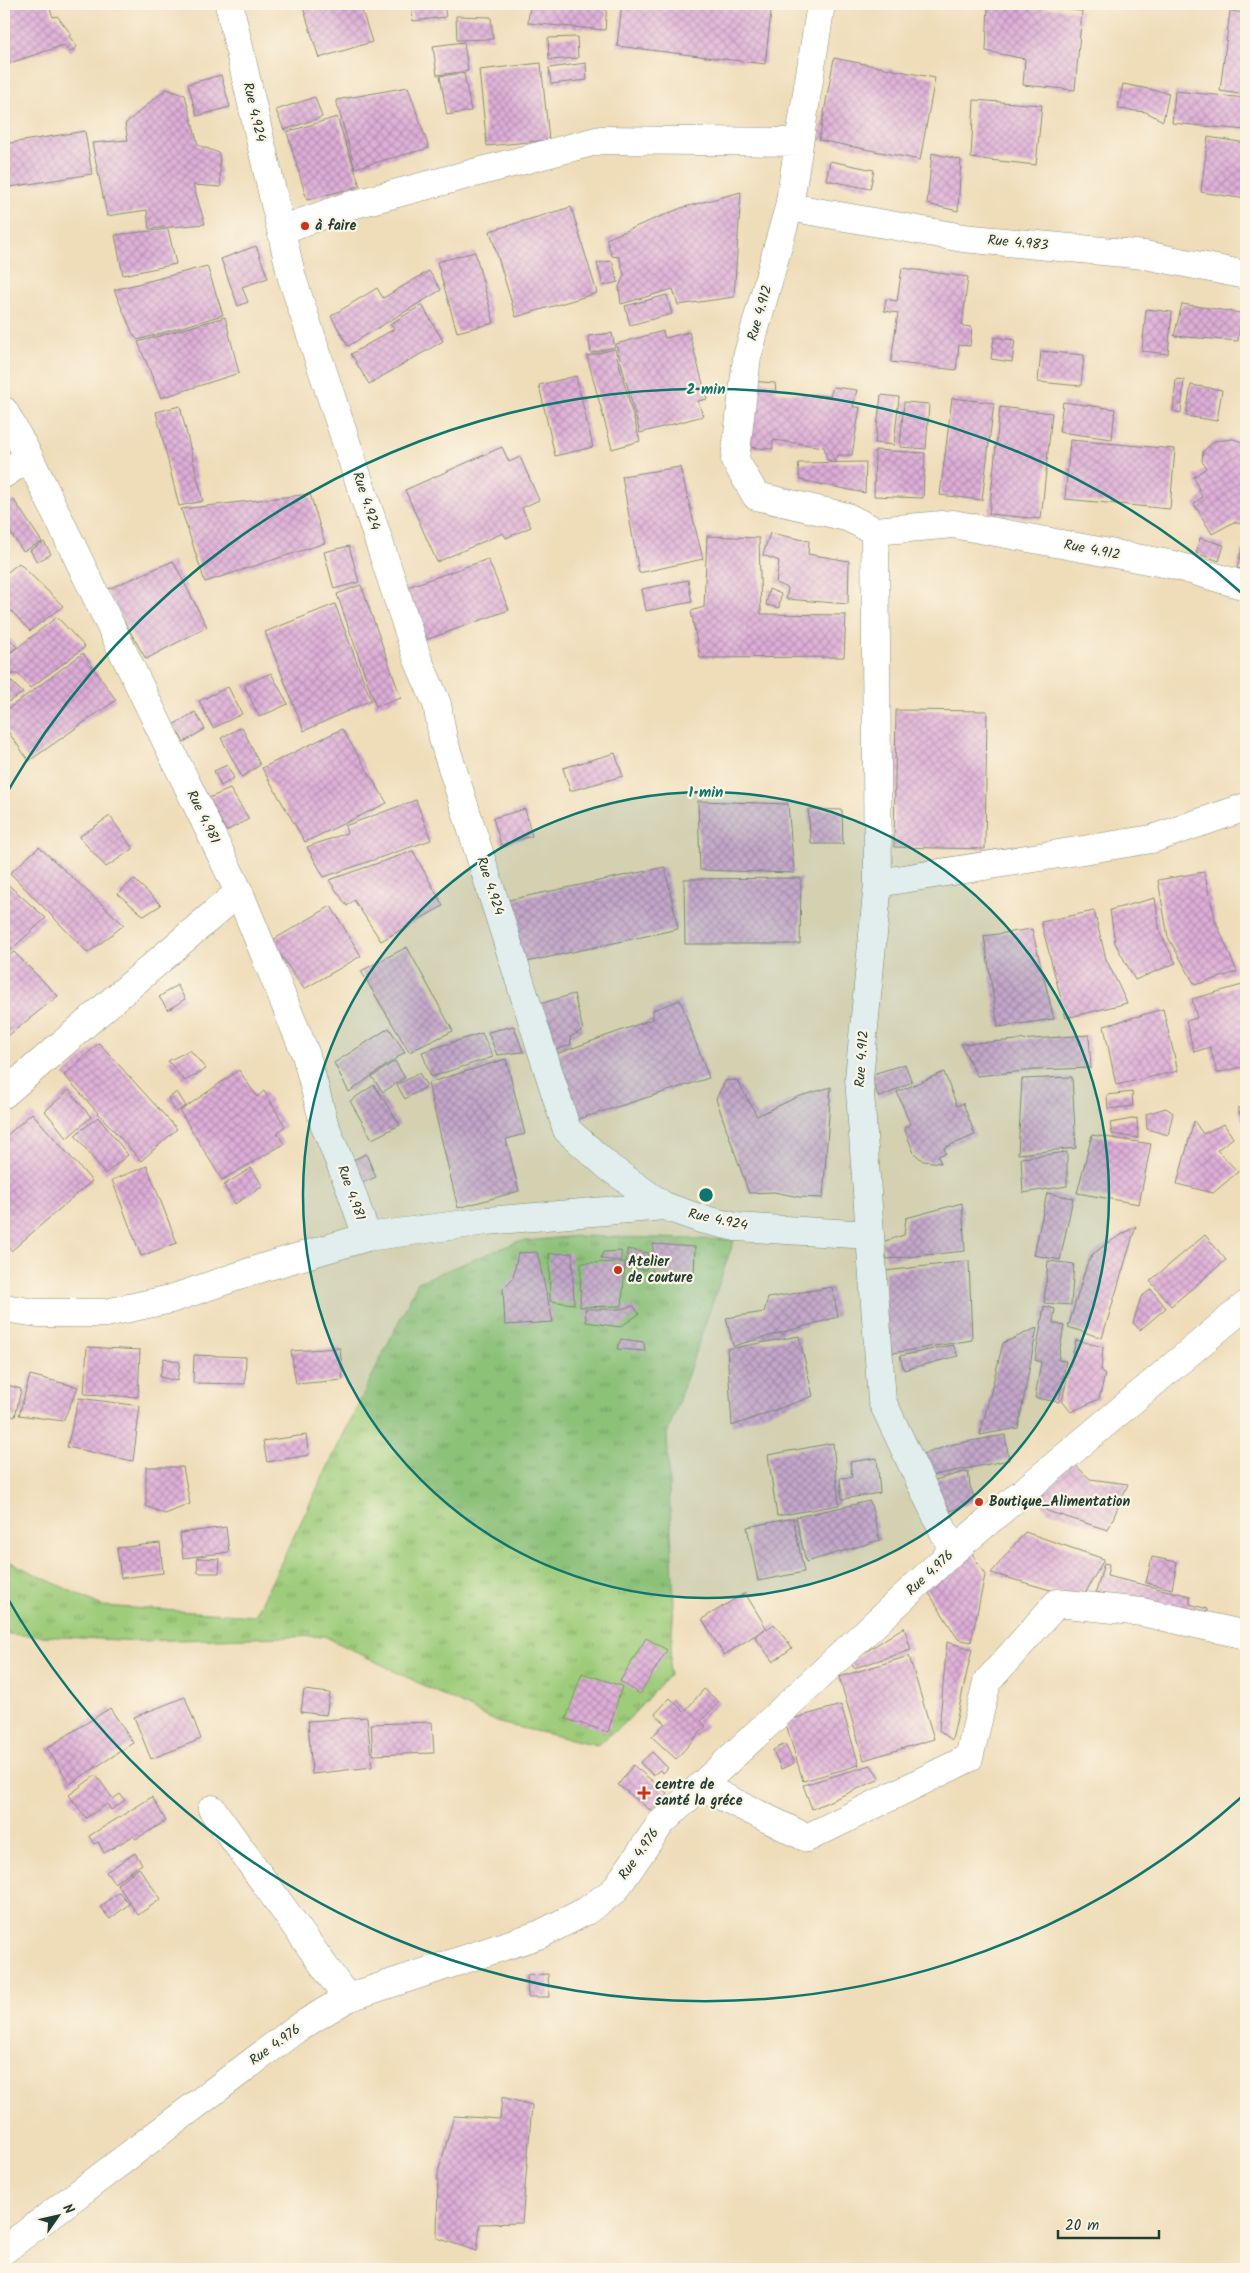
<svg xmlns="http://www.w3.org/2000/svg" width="1250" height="2273" font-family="Kalam,sans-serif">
<defs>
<pattern id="grass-tufts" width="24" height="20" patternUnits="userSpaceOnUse" patternTransform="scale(1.25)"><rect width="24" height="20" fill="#9ecc7a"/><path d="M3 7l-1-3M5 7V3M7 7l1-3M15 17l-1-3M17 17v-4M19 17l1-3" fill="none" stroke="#80a765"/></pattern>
<pattern id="building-cross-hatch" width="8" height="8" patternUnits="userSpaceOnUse" patternTransform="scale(1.25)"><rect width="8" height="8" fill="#deadd8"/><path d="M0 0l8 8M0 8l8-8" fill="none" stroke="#b38eb0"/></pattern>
</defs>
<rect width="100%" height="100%" fill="#fcf5e5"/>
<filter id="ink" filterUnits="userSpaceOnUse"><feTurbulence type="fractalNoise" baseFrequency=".02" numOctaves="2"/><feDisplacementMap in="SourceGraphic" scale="10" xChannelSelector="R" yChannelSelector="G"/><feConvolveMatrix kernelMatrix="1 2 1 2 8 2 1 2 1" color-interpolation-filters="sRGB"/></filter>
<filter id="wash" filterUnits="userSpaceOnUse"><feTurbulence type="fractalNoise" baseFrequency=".0096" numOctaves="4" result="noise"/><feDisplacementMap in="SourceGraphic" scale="20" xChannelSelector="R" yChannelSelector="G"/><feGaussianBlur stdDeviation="1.12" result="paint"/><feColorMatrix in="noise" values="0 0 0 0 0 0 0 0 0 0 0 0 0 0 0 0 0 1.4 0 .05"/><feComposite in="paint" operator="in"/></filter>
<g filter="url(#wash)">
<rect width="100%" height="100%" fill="#efddba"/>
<!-- grass -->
<path fill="url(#grass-tufts)" stroke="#5e8457" d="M576,1236l158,4 -67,195 7,169 -5,71 -44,48 -28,22 -98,-22 -175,-87 -185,5 -135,-7v-75l98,47 153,10 163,-334 99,-40z"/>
<g id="blocks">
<!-- building -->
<path fill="url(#building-cross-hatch)" d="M8,4h40l5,13 4,-1 14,18 -2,2 8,11 -7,5 -6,-7 -60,20v-53l5,-2z
M302,4h58l12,38 -53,16z
M411,4h33l2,13 -33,4z
M530,4h77l-2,26 -77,-7z
M622,4h150l-7,60 -148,-18z
M988,4h55v3l39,4 -7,79 -52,-5 2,-26 -39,-8z
M1230,11l16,2v82l-26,-4z
M456,16l35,1 2,22 -36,1z
M577,37l1,21 -29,2 -1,-22z
M464,42l4,29 -31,4 -4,-29z
M834,58l101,20 -15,82 -101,-20z
M541,63l8,77 -62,6 -8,-76z
M586,63l1,17 -36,4 -2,-16z
M464,73l7,38 -24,4 -7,-39z
M221,75l9,32 -33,9 -9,-32z
M1123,84l46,9 -6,28 -17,-9 -28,-3z
M408,87l21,61 -74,20 -19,-68z
M166,89l19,6 13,50 21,8 2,34 -28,-2 12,39 -56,5 -2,-19 -40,6 -15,-73 36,-3 -3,-16z
M1175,91l71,7v32l-74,-7z
M315,97l7,20 -38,13 -8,-20z
M974,100l68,5 -6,60 -65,-7z
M337,117l23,69 -53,14 -20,-68z
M85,131l7,43 -88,14v-44z
M1208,137l38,6v56l-45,-7z
M932,153l29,7 -3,51 -31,-7z
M830,161l44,9 -4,19 -44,-9z
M741,192l-7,105 -56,8 -5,-16 -52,15 -2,-17 5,-12 -5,-18 -7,-1 -6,-17 75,-31z
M571,207l26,86 -81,24 -26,-86z
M168,229l8,35 -53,11 -8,-40z
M256,246l12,32 -26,9 6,15 -10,4 -17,-47z
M475,252l19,71 -37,9 -20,-70z
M612,261l6,21 -15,4 -6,-23z
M207,266l16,49 -85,25 -5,-6 -19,-44z
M902,268l66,9 -6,49 10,1 -2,19 -11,-1 -3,25 -65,-8 7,-49 -14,-2 2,-12 11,2z
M429,271l12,19 -93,56 -17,-30 46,-28 6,10z
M667,295l5,19 -42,11 -5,-19z
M1182,304l59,9 -3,28 -64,-5z
M422,305l21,36 -74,43 -18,-30 43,-25 -4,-5z
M1146,309l26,3 -4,42 -26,-3z
M225,317l14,56 -78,25 -23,-56z
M663,331l2,7 24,-6 18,67 -9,2 5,15 -63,17 -24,-89z
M612,333l3,14 -24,6 -3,-17z
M994,337l21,3 -3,22 -21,-3z
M615,349l25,92 -28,8 -25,-93z
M1041,351l43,4 -3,31 -43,-4z
M576,376l17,71 -38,9 -16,-71z
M1176,379l8,1 -3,33 -8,-2z
M750,381l25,2 1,9 54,4 3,-9 24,3 -4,17h7l-8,48h-14l-2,6 -9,-1 -3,-13 -51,-7v9l-28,-2z
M1191,385l31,5 -5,31 -31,-5z
M881,395l18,2 -5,48 -19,-2z
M952,398l42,5 -12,97 -42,-5z
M904,402l25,2 -3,45 -26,-2z
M1063,402l52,7 -3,30 -53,-7z
M180,406l23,95 -24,5 -23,-94z
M1000,407l52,6 -11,106 -52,-5z
M1233,439l13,4v82l-12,-3 -22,12 -18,-30 8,-7 -8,-20 12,-9 -4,-7 1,-10 12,-10z
M1070,440l105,9 -5,60 -105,-10z
M502,447l7,15 11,-5 19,43 -17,8 9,19 -25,11 -3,-5 -66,29 -32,-72z
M875,450l50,3 -2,45 -49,-2z
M866,462l-1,31 -65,-13 -2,-17z
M680,467l23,92 -64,14 -17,-97z
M310,494l15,49 -120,39 -24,-73z
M14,500l28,42 -19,9 -19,-27v-17z
M770,533l39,8 -1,13 41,7 -1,43 -62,-5 2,-11 -12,-5 3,-22 -16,-6z
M707,536l52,2 2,76 85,1 -2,42 -144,1 -9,-47 13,-4z
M1200,538l24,7 -5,16 -23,-8z
M44,542l7,12 -14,8 -7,-12z
M349,546l10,36 -25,7 -10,-37z
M1242,549l4,1v20l-9,-2z
M488,559l21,51 -89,32 -21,-52z
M173,561l34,66 -61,32 -40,-69z
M19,563l44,43 -33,25 -26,-28v-28z
M688,580l4,22 -46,9 -4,-22z
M361,585l40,113 -25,9 -39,-113z
M769,589l12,5 -2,14 -13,-3z
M335,604l36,96 -67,31 -39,-99z
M57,617l28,30 -55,41 -12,-14h-14v-16z
M4,633l13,14 -13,10z
M83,653l33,47 -87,61 -25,-35v-14z
M271,673l17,31 -29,13 -15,-32z
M5,675l18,18 -17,10 -2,-3z
M228,687l14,27 -29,14 -14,-27z
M896,710l91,1 -2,138 -91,-2z
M195,712l10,17 -21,13 -11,-17z
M242,727l18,38 -18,12 -21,-39z
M342,729l45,74 -82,39 -43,-74z
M615,753l8,23 -53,15 -7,-23z
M227,765l7,13 -13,8 -7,-15z
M230,789l19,30 -23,12 -17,-33z
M416,800l15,40 -107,37 -17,-30 40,-14 -2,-7z
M698,801l90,3 6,69 -94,-3z
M525,809l7,27 -31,9 -8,-27z
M808,809l34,1 1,34h-32z
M110,816l23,33 -27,18 -27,-30z
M39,847l85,78 -36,28 -78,-80z
M413,851l30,55 -62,35 -27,-41 -7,6 -18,-26z
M665,867l13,62 -156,34 -18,-62z
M1204,872l12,50 21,50 -42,13 -27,-48 -10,-57z
M801,878l-1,66h-115l-1,-65z
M134,879l27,26 -17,11 -26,-22z
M5,882l41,36 -42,38v-72z
M1155,898l5,35 16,30 -41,17 -20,-37 -5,-33z
M331,906l30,50 -57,33 -33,-48z
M1094,911l12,48 21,44 -61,15 -25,-96z
M1032,929l22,90 -56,8 -14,-91z
M407,947l46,84 -44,21 -48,-81z
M14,952l44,44 -54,43v-79z
M1246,984v82l-29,7 -7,-26 -16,5 -8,-31 11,-3 -5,-19z
M177,985l8,14 -17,11 -9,-13z
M574,994l9,36 -13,7 1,7 -19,8 -13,-48z
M680,1000l29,78 -140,44 -18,-66 102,-37v-9z
M1163,1009l15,62 -62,14 -12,-59z
M514,1026l9,26 -26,3 -9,-23z
M389,1028l16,24 -56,40 -15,-29z
M482,1033l11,24 -62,20 -9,-25z
M1089,1035l2,33 -56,2 -58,6 -16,-32z
M99,1043l78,86 -36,32 -77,-86z
M190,1050l16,19 -21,12 -17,-20z
M506,1059l19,75 -19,5 13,52 -61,17 -30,-125z
M395,1061l10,17 -22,14 -11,-15z
M905,1064l7,18 -33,16 -9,-23z
M239,1070l18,27 7,-6 21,35 -8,7 7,11 -62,36 -42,-69z
M944,1072l13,34 6,-3 12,32 -31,13 2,5 -8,3 3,7 -18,-2 -9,-8 -10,-25 6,-4 -13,-32z
M419,1073l8,13 -22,13 -8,-14z
M1072,1077l4,71 -58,6 4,-75z
M737,1080l20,36 40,-19 34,-10 -8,111 -24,-1 -25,-5 -25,1 -33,-94 9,-18z
M374,1085l26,40 -28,14 -22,-38z
M69,1090l22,27 -24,21 -22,-27z
M177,1092l9,14 -10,6 -8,-14z
M1132,1092l1,14 -25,3 -1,-14z
M1246,1106v25l-8,-23z
M1166,1108l7,5 -5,22 -21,-6 -1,-15z
M32,1113l60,68 -81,70 -7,-9v-104z
M98,1117l30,38 -23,19 -30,-39z
M1137,1118l1,20 -26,-4 -2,-11z
M1194,1121l9,13 21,-10 9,14 -16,12 21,22 -25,21 -36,-9z
M1092,1135l59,9 -12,60 -62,-11z
M1067,1152v34l-44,7 -2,-35z
M366,1154l10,23 -14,6 -9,-23z
M147,1166l30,77 -36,13 -29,-76z
M251,1168l12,18 -28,18 -11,-19z
M1047,1193l26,5 -13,62 -26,-5z
M962,1203l3,48 -78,8 -5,-17 22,-7 2,-17z
M1136,1226l-34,112 -34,-11 19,-63 5,-9 14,-11z
M1205,1235l21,25 -55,46 -21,-25z
M653,1244l42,3 -1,29 -42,-3z
M627,1249l21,4 -2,17 -20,-2z
M621,1251v10l-20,-2 2,-7z
M537,1252l16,70 -48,3 -2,-36 10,-11 5,-25z
M572,1253l2,51 -24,-3 -1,-47z
M969,1261l3,79 -85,14 -2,-83z
M1048,1261l26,3 -3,41 -27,-2z
M625,1262l-3,44 -42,1 1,-44z
M832,1287l6,30 -105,29 -7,-28 38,-6 4,-14z
M1151,1289l15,19 -26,22 -7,-7 8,-26z
M634,1306l5,8 -19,13 -34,-5 -1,-13h33z
M1044,1306l11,3 -2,14 11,3 -6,34 8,1 -7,41 -24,-4 6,-36 -6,-2z
M1037,1328l-19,100 -38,7 23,-92z
M799,1336l14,60 -81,30 -5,-77z
M621,1339l23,3 1,9 -28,-2z
M1076,1340l27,7 -2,24 4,4 -6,24 -28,13 -9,-11z
M953,1345l5,11 -54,14 -4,-14z
M87,1347l53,3 -2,47 -54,-3z
M340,1348l3,32 -47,4 -5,-33z
M194,1355l52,2 -1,27 -52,-1z
M164,1358l16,4 -3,19 -17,-4z
M30,1375l48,12 -15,34 -44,-6z
M4,1384l17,5 -6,28 -11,-4z
M79,1398l61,8 -7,55 -66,-14z
M306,1435l3,20 -42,7 -4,-21z
M1005,1435l4,25 -79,16 -13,-20 37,-12z
M833,1443l6,62 -62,11 -9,-61z
M877,1458l3,35 -38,6 -2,-21 12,-1 -2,-15z
M1071,1461l19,18 38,5 -20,46 -61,-19 -8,-11z
M146,1467h37l7,37 -25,10 -19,-8z
M968,1471l2,15 6,15 -31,12 -10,-33z
M870,1501l10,39 -74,22 -10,-45z
M793,1518l11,54 -46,9 -11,-54z
M226,1527l3,25 -46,6 -3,-25z
M1025,1532l79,27 -22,40 -91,-26z
M160,1543l3,30 -42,5 -4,-30z
M972,1553l13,22 -14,67 -13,-3 -33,-52z
M1152,1557l25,5 -5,27 -26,-6z
M197,1558l23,1 -1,14h-21z
M1104,1563l5,1 -2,12 83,20v8l17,5 -1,11 -110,-28z
M745,1593l22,36 7,-5 18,24 -19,14 -18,-25 10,-8 -41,26 -22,-36z
M904,1627l7,23 -57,18 -4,-6z
M646,1638l21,12 -27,44 -20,-13z
M947,1642l25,7 -20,91 -13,-10z
M909,1656l25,83 -70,21 -25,-83z
M582,1673l40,13 -14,46 -42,-13z
M704,1689l15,13 -18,19 5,5 -30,33 -24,-22 13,-14 -10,-9 15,-16 14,14z
M304,1690l26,3 -4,22 -25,-3z
M185,1697l16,42 -50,20 -17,-42z
M841,1705l18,60 -56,16 -18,-60z
M110,1708l23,35 -63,41 -23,-36z
M367,1717l5,50 -60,7 -4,-53z
M432,1722l2,31 -61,2 -2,-31z
M785,1744l9,19 -13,6 -8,-19z
M652,1752l16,16 -5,5 -3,-3 -7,5 -13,-12z
M633,1765l34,28 -14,19 -35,-27z
M871,1765l9,14 -68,30 -9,-24z
M96,1775l17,24 7,-5 5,6 -14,10 -4,-6 -21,14 -17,-23z
M152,1797l14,24 -30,18 -3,-3 -29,17 -6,-11 -4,2 -5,-8z
M135,1853l7,11 -28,19 -8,-11z
M139,1868l22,31 -23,16 -21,-31z
M119,1892l10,12 -19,15 -10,-12z
M548,1974l1,23h-21l-1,-22z
M502,2097l30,8 -10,118 -42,1 -3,27 -40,-13 1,-65 16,-57 46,3z"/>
</g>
</g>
<g filter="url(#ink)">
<use href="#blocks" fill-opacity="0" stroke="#878d77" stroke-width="1"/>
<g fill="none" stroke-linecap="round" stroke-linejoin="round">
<defs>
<path id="minor" d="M229,4l63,274 126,382 19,44 6,35 124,391 43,38 54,38 37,13 35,8 134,8 12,166 71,150
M821,4l-32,203 -42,150 -12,103 21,36 91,21 28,14 3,352 -19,195 11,157
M789,207l174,31 182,17 101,20
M281,230l67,-24 252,-66 199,2
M4,411l25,46 210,435 67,163 18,68 26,65 17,49
M4,474l25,-17
M875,531l78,-7 221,41 72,21
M878,883l274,-44 94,-32
M4,1094l235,-202
M4,1308l33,5h69l65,-14 94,-32 102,-30 120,-16 177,-15
M701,1786l106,52 162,-80 18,-76 70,-79 85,9 104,23
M212,1809l135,189
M4,2250l292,-221 51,-31 194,-64 45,-23 28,-20 47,-68 292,-272 293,-246"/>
</defs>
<!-- minor casing -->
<use href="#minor" stroke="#878d77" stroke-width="29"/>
<!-- minor -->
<use href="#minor" stroke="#fff" stroke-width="28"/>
</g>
</g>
<!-- distance rings -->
<circle cx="706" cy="1195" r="403" fill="#0f766e" fill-opacity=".12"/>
<g fill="none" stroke="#0f766e" stroke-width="2.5">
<circle cx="706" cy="1195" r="403"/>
<path d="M1245 1794A806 806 0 0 1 4 1592M4 798A806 806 0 0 1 1245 596"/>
</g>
<!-- markers -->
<g fill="#c8321e" stroke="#fcf5e5" stroke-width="2">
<circle cx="305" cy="226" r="5"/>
<circle cx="618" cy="1270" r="5"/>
<circle cx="979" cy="1502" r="5"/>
<path d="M641.5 1785.5h5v5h5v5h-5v5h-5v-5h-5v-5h5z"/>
</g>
<g text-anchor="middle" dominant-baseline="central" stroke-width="4.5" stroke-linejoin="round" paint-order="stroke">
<!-- street labels -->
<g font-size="14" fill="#1f3d34" stroke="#fcf5e5">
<text transform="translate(254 112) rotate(77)">Rue 4.924</text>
<text transform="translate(1018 243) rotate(5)">Rue 4.983</text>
<text transform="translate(760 313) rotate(-74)">Rue 4.912</text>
<text transform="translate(366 501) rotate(72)">Rue 4.924</text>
<text transform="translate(1092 550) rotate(11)">Rue 4.912</text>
<text transform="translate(203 817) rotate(64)">Rue 4.981</text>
<text transform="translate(490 886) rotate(72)">Rue 4.924</text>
<text transform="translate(862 1059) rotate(-86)">Rue 4.912</text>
<text transform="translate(351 1193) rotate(70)">Rue 4.981</text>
<text transform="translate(718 1220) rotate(12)">Rue 4.924</text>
<text transform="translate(930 1573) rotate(-43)">Rue 4.976</text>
<text transform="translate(639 1854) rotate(-55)">Rue 4.976</text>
<text transform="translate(275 2045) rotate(-36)">Rue 4.976</text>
</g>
<!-- poi labels -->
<g font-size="14" font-weight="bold" fill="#1f3d34" stroke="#fcf5e5" text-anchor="start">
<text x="315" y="226">à faire</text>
<text x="628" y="1262">Atelier<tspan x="628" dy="16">de couture</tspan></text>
<text x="989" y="1502">Boutique_Alimentation</text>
<text x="655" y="1785">centre de<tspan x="655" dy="16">santé la gréce</tspan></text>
</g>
</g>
<circle cx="706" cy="1195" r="8" fill="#0f766e" stroke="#fcf5e5" stroke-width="2.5"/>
<g font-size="15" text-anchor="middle" font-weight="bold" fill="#0f766e" stroke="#fcf5e5" stroke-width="4.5" stroke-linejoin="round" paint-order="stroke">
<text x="706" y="394">2 min</text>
<text x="706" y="797">1 min</text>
</g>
<!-- margin -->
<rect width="1250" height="2273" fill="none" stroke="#fcf5e5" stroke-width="20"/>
<!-- north arrow -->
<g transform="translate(58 2216) rotate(56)" stroke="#fcf5e5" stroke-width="4" paint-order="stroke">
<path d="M0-4L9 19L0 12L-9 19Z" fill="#1f3d34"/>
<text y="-8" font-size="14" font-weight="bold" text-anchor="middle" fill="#1f3d34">N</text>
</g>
<!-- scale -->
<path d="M1058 2230v8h101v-8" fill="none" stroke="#1f3d34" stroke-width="2.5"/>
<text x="1065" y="2230" font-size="15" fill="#1f3d34" stroke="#fcf5e5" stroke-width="4" paint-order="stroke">20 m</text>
</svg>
